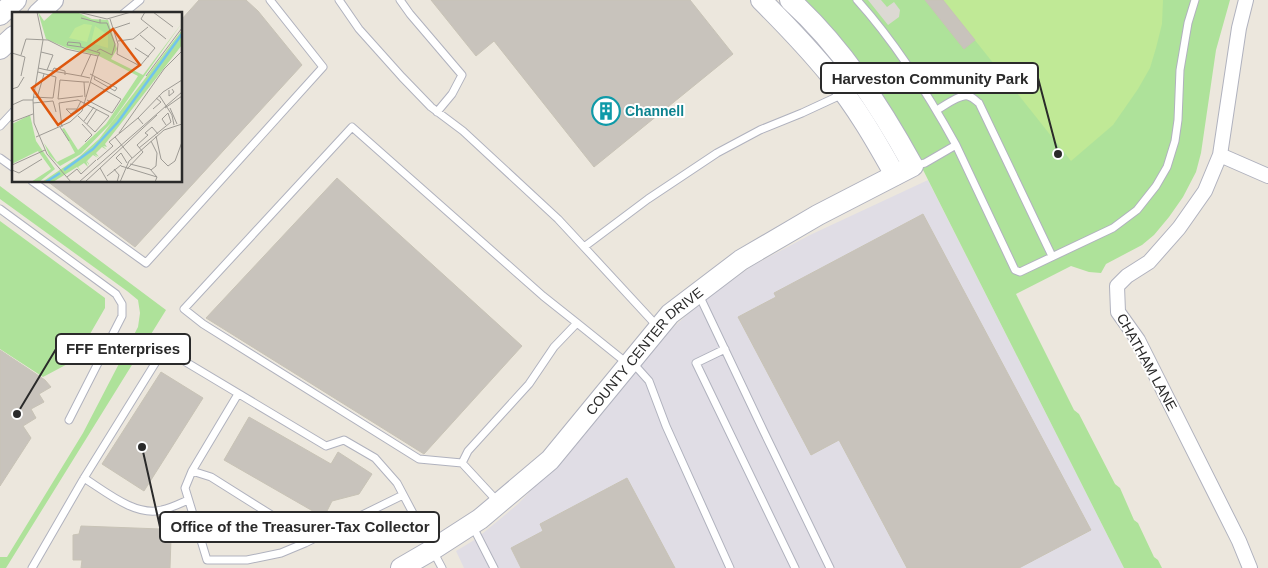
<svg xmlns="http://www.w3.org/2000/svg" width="1268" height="568" font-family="Arial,sans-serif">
<rect width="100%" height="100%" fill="#ece7dd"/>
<!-- industrial -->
<path fill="#e0dde5" d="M928,180l196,388h-660l-8,-17 20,-12 42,-35 41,-43 96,-117 44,-40 53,-38 58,-31z"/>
<!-- green -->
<path fill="#aee29a" d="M801,0h429l-14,50 -15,103 -5,19 -13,25 -14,20 -15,18 -12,10 -36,19 -5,9 -12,-1 -18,-6 -55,28 58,116 5,4 36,70 5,4 14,32 4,3 16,34 4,3 4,8h-38l-209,-414z
M0,186l166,124 -160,258h-6v-11h7l76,-124 55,-106 2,-14 -2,-13 -11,-9 -127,-92z
M0,221l105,77v10l-30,52 -32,17 -43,-28z"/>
<!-- pitch -->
<path fill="#c0e996" d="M943,0h220l-1,24 -6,24 -6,20 -12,21 -25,36 -42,36z"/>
<!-- plaza -->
<path fill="#dcd9d3" d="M868,0h13l6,7 7,-5 6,8 -1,7 -11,8z"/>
<!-- building -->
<path fill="#c8c3bc" stroke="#c8c3b6" d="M199,0h47l12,11 44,54 -167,182 -88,-66h134v-161z
M431,0h259l43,54 -139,113 -100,-126 -18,15z
M925,0h18l32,40 -11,9z
M337,178l185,168 -98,108 -218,-136z
M923,214l168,316 -72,38h-112l-68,-128 -28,15 -73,-138 38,-20 -2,-4z
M0,350l45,30 6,7 -12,7 5,8 -13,7 5,9 -13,8 8,12 -31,48z
M161,372l42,26 -59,93 -42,-27z
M249,417l82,47 7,-12 34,22 -13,20 -27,7 -6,12 -8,1 -94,-54z
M627,478l48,90h-154l-10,-20 32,-17 -3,-7z
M81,526l80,3v9h10l-1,30h-89l1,-8h-9v-25l6,-1z"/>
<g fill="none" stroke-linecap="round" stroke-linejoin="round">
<defs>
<path id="lane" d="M339,0l20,29 43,48 29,30 32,24 95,88 26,28
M400,0l10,14 52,61 -10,19 -15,18
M857,0c38,42 72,96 99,145l-31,18 -12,3
M123,14l17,-14
M937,110c7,-4 23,-16 31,-14 5,1 8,5 11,7l73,153
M0,126l14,-15
M956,145l59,125 5,2 93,-44 24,-18 19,-24 11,-19 8,-26 3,-21 2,-50 8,-47 7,-23
M0,158l14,10
M32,181l114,82 177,-196 -53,-67
M0,209l116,85 6,10v12l-53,104
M699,295l65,137 66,136
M657,326l-73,-79 64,-48 69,-46 43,-23 42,-17 41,-19
M725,349l-29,14 99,205
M632,362l17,19 17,45 64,142
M462,463l-43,-4 -216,-135 -19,-15 168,-182 191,169 34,27
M192,471l46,-77
M84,478c22,14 52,39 78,32 9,-2 17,-6 26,-10
M499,503l-37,-40 6,-12 61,-67 25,-37 23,-24 51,41
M472,525l22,43
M305,543l-16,-17 -78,-49 -19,-6 -7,17 22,72h40l34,-7 24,-10 98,-48
M32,568l52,-90 80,-129 162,97 18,-6 31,18 22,25 45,85"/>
<path id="street" d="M1246,0l-7,28 -19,127 -15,36 -26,37 -30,34 -22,14 -10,10 1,26 20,28 101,201 11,27
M1220,155l48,21"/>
<g id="secondary">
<path d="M761,0c24,24 48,49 70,76 25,30 45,65 64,99"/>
<path d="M38,14l15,-14"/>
<path d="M0,15l16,-15"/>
<path d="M0,49l14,-13"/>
<path id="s1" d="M401,568l31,-18 48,-31 70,-59 120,-146 71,-54 77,-45 95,-49c-33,-60 -72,-120 -123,-166"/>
</g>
</defs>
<!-- lane casing -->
<use href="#lane" stroke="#b0b2be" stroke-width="9"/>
<!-- street casing -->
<use href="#street" stroke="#b0b2be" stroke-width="16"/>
<!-- secondary casing -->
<use href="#secondary" stroke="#b0b2be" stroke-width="22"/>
<!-- lane -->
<use href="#lane" stroke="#fff" stroke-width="7"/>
<!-- street -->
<use href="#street" stroke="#fff" stroke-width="14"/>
<!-- secondary -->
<use href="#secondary" stroke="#fff" stroke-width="20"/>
</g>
<!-- icons -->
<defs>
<symbol id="building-ring" viewBox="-11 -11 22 22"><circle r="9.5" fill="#fff" stroke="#0f9aa8" stroke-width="1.5"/><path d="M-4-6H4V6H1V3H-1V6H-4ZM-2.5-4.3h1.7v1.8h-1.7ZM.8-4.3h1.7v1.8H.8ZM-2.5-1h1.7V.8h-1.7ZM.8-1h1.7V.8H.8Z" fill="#0f9aa8"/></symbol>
</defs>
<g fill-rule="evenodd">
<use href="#building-ring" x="590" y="95" width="32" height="32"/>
</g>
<g text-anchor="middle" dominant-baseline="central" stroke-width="4" stroke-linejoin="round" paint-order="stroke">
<!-- culture labels -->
<g font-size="14" font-weight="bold" fill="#0d838f" stroke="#fff" text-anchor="start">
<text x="625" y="111">Channell</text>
</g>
<!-- street labels -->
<g font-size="14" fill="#2a2a2a" stroke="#fff">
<text stroke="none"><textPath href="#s1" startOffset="329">COUNTY CENTER DRIVE</textPath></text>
<text transform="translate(1147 362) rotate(61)">CHATHAM LANE</text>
</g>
</g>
<!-- overview -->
<g transform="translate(12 12)">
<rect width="170" height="170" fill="#ece7dd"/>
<path d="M26,0l6,9 10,-9h23l15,7 16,1 9,29 -6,10 32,16 39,-52 -71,100 -30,31 -21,12 -11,-11 -5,-12 13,19 18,-9 -13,-24 2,-1 14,22 28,-26 32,-48 -41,-21 -30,-7 -21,-9zM170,18v15l-77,99 2,3 -4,-1 4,4 -5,-3 -6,6 3,4 -5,-3 4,4 -5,-3 -6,6 2,3v1l-3,-4 2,6 -4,-4 -6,4 4,5 -5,-5 -24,15h-11l37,-25 20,-18zM18,103l6,26 19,28 -16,13h-8l20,-13 -13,-18 -26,13v-40z" fill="#aee29a"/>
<path d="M72,12l8,1 -5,17 -18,-4 6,-10zM83,14l13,9v13l-17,-5z" fill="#c0e996"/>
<path fill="none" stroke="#71c4ec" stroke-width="2.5" d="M52,158l29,-21 25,-27 64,-88M34,170l14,-9"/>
<path fill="none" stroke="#9e9b95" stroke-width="1" d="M25,0l6,28 -10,60 1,23 13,31 24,28M66,0l29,7 24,-7M133,0l-4,7 25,20M141,0l20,15M69,6l19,5M88,7v4h7l8,21 -3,11M98,7l8,25 -1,10 23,12 15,-18 -15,-13M100,17l18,-6M106,29l15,-2 15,-12M56,30l12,1 1,4 -14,-2zM69,35l19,6 -2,3M123,36l14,9M85,39l3,-2 12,6M0,41l13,4 -4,19M9,43l5,-16 22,1 18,9 32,7M26,56l9,2 6,-15 -12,-3M35,58l34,6M40,60l2,-4 11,3v4M78,62l27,14 -2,3 -21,-12 1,-2M134,64l36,-48M78,66l-9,-2 10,-22M0,77l6,-2 6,-10M157,78v6l5,-4 -2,-3M147,83l13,20 2,10M71,84l-25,3 2,-19 24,2M21,85l20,1 3,-21 -18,-5M73,85l-1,-15h5M25,86l7,-24M75,88l25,13 9,-14 -31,-17M21,91l20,-2 3,11M0,93l11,-5h10M153,96l17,-12M158,96l7,16M65,97h-11l5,5 5,-4 1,-1 4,-8M141,97l8,-7 -5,-4M126,106l25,-26 19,-12M72,109l10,-14M0,110l21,-8M70,112l10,11 -7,7M75,112l10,-15M48,115l9,14M50,115l-3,-24 19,-3 31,16 -14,16 -17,-16M107,121l45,-64 18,-18M144,124l5,23 7,7 7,-5 7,-19M24,125l34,-15 12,-11 16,-55M127,136l32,-26 -3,-9 -6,6 4,6M120,146l-17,-21 23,-19 5,6M85,148l16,-14 -4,-4 6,-5M110,152l-6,-6 5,-5 6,10M118,152l20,5 7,8 -2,5M0,153l33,-15M109,154l36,11M88,156l8,14M102,157l5,6 -2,7M115,157l16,-17 -6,-7 11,-10 -3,-2 7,-6 6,7M0,158l7,3 23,-14M139,158l5,-4 1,-13 -6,-12M95,164l14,-11M55,165l10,-8 4,5 15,-14M67,170l103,-90M73,170l72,-67M108,170l9,-21 35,-31 18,-6"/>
<path fill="#de570e" fill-opacity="0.15" stroke="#de570e" stroke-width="2.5" d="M101,17l27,36 -82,60 -26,-37z"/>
<rect width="170" height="170" fill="none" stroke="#2a2a2a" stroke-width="2.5"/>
</g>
<!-- callouts -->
<path fill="none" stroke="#2a2a2a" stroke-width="2" d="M1058 154L1038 78M17 414L56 349M142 447L160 527"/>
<g fill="#2a2a2a" stroke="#fff" stroke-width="2">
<circle cx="1058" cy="154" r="5"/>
<circle cx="17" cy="414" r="5"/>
<circle cx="142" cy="447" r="5"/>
</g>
<g fill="#fff" stroke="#2a2a2a" stroke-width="2">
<rect x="821" y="63" width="217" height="30" rx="5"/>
<rect x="56" y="334" width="134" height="30" rx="5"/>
<rect x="160" y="512" width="279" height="30" rx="5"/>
</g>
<g font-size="15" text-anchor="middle" font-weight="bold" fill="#2a2a2a">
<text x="930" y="84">Harveston Community Park</text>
<text x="123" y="354">FFF Enterprises</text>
<text x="300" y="532">Office of the Treasurer-Tax Collector</text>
</g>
</svg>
